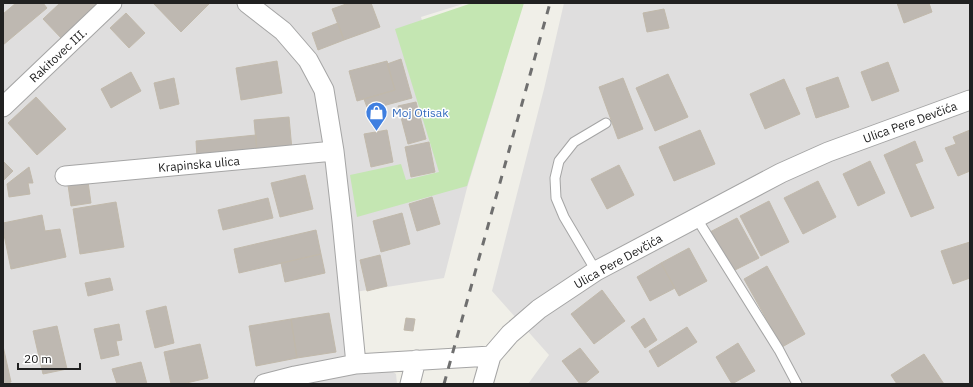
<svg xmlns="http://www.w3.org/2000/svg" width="973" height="387" font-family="'IBM Plex Sans',sans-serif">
<rect width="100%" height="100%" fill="#f0efe8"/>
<!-- residential -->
<path fill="#dfdede" d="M3,3h463l-45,14 21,71 62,-20 -37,120 -23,90 -102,16 10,79 38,-3 6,4 1,10h-394z
M564,3h406v381h-442l21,-29 -57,-64 52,-202z"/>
<!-- grass -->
<path fill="#c4e6b2" d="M472,3h52l-57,183 -110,31 -7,-42 51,-11 5,16 33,-8 -44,-143z"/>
<!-- building -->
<path fill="#beb8b1" stroke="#c1b9ab" d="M16,3h27l4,5 -44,37v-31z
M60,3h40l-38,36 -19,-20z
M153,3h57l-29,29z
M349,3h22l9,24 -36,13 -12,-31z
M897,3h32l3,9 -28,11z
M664,9l5,19 -22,4 -4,-19z
M126,13l19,20 -16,15 -19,-20z
M338,23l6,17 -26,10 -6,-17z
M401,59l11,39 -44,12 -4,-11 31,-9 -8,-26z
M277,61l5,32 -41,7 -5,-32z
M387,61l8,29 -38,11 -8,-30z
M888,62l11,29 -27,10 -11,-29z
M131,72l10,19 -30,17 -10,-19z
M668,74l20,43 -33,14 -19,-43z
M838,77l11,30 -33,11 -10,-30z
M174,78l5,26 -19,5 -6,-26z
M623,78l20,51 -25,10 -19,-52z
M784,79l16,35 -35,15 -15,-35z
M36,97l30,32 -29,26 -29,-32z
M416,102l10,37 -18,5 -10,-38z
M289,117l3,33 -35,3 -3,-33z
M387,130l6,32 -22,5 -7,-33z
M700,130l15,34 -41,17 -15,-34z
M970,130v41l-12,5 -13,-28 11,-4 -3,-7z
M256,135l1,18 -60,5 -1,-17z
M915,141l8,20 -8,3 19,44 -23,9 -27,-62z
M429,142l6,30 -24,5 -6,-30z
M3,161l10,10 -10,10z
M870,161l15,32 -27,13 -15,-32z
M619,165l15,30 -27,14 -16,-30z
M29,167l4,16h-5l2,11 -21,3 -2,-13z
M305,175l8,34 -33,8 -9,-34z
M818,181l18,36 -33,17 -19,-36z
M88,182l3,21 -20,3 -3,-21z
M432,197l8,27 -23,7 -8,-27z
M268,198l5,20 -50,12 -5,-20z
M769,201l20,41 -28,14 -21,-40z
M116,202l8,45 -44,7 -7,-45z
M402,213l8,31 -29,8 -8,-31z
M42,215l3,16 15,-2 6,28 -55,12 -8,-39v-7z
M737,218l22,40 -28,14 -21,-40z
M316,230l5,24 -82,19 -5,-24z
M970,242v36l-17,6 -12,-33z
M689,248l18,33 -28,15 -18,-33z
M321,254l4,19 -40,9 -4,-19z
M380,255l7,31 -20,5 -7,-31z
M661,263l14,25 -25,13 -13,-24z
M767,266l38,68 -23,13 -38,-68z
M110,278l3,12 -25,6 -3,-13z
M602,290l23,31 -31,23 -23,-30z
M166,306l8,37 -19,5 -9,-37z
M329,313l7,39 -39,6 -6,-39z
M406,318l9,1 -2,12 -9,-1z
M644,318l13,22 -12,8 -14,-21z
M291,319l6,39 -41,8 -7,-40z
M119,324l3,16 -6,1 3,14 -18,4 -7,-30z
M57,326l10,43 -24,5 -10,-43z
M687,327l10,15 -39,25 -9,-16z
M738,343l17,28 -23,13 -16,-27z
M200,344l8,34 -26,6h-11l-7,-32z
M3,346l8,36 -7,2h-1z
M580,348l19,24 -15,12h-4l-18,-23z
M924,354l20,30h-47l-6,-9z
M141,362l6,22h-30l-5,-15z"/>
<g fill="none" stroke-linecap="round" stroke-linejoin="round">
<defs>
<path id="lane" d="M697,219l82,131 18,34
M596,271l-32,-54 -8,-19 -1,-20 4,-17 15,-19 32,-19"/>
<path id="street" d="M247,3l36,28 25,29 16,30 10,61 8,70 14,143
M3,107l109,-104
M65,176l269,-25
M264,384l31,-8 61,-12 135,-8 19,-22 29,-25 57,-38 185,-98 47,-21 142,-52
M410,384l6,-24
M483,384l8,-28"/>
</defs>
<!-- lane casing -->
<use href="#lane" stroke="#a5a5a5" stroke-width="11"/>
<!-- street casing -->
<use href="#street" stroke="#a5a5a5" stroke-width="21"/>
<!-- lane -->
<use href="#lane" stroke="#fff" stroke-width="9"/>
<!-- street -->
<use href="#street" stroke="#fff" stroke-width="19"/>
<!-- rail -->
<path stroke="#6f6f6f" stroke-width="3" stroke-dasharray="8 8" stroke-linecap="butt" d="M444,384l106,-381"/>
</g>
<!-- icons -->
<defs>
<symbol id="shop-pin" viewBox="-11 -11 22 30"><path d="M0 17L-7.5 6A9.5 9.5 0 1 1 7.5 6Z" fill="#3f7fe0" stroke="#fff"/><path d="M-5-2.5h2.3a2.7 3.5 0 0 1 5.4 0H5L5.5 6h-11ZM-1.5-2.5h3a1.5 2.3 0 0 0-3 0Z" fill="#fff"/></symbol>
</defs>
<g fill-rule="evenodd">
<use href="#shop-pin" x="364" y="100" width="25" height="34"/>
</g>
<g text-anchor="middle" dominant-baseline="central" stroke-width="3" stroke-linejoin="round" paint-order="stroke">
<!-- street labels -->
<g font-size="12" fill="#212121" stroke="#fff">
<text transform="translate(58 55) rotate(-43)">Rakitovec III.</text>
<text transform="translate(910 122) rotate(-20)">Ulica Pere Devčića</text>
<text transform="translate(199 164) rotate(-5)">Krapinska ulica</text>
<text transform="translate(618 261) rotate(-29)">Ulica Pere Devčića</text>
</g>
<!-- shop labels -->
<g font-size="12" fill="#366cbe" stroke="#fff" text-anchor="start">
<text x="392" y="112">Moj Otisak</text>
</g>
</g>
<!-- border -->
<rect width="973" height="387" fill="none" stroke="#212121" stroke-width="8"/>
<!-- scale -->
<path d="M18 363v6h62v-6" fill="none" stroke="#212121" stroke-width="2"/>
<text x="24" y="363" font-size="12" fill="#212121" stroke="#ffffff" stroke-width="3" paint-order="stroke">20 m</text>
</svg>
